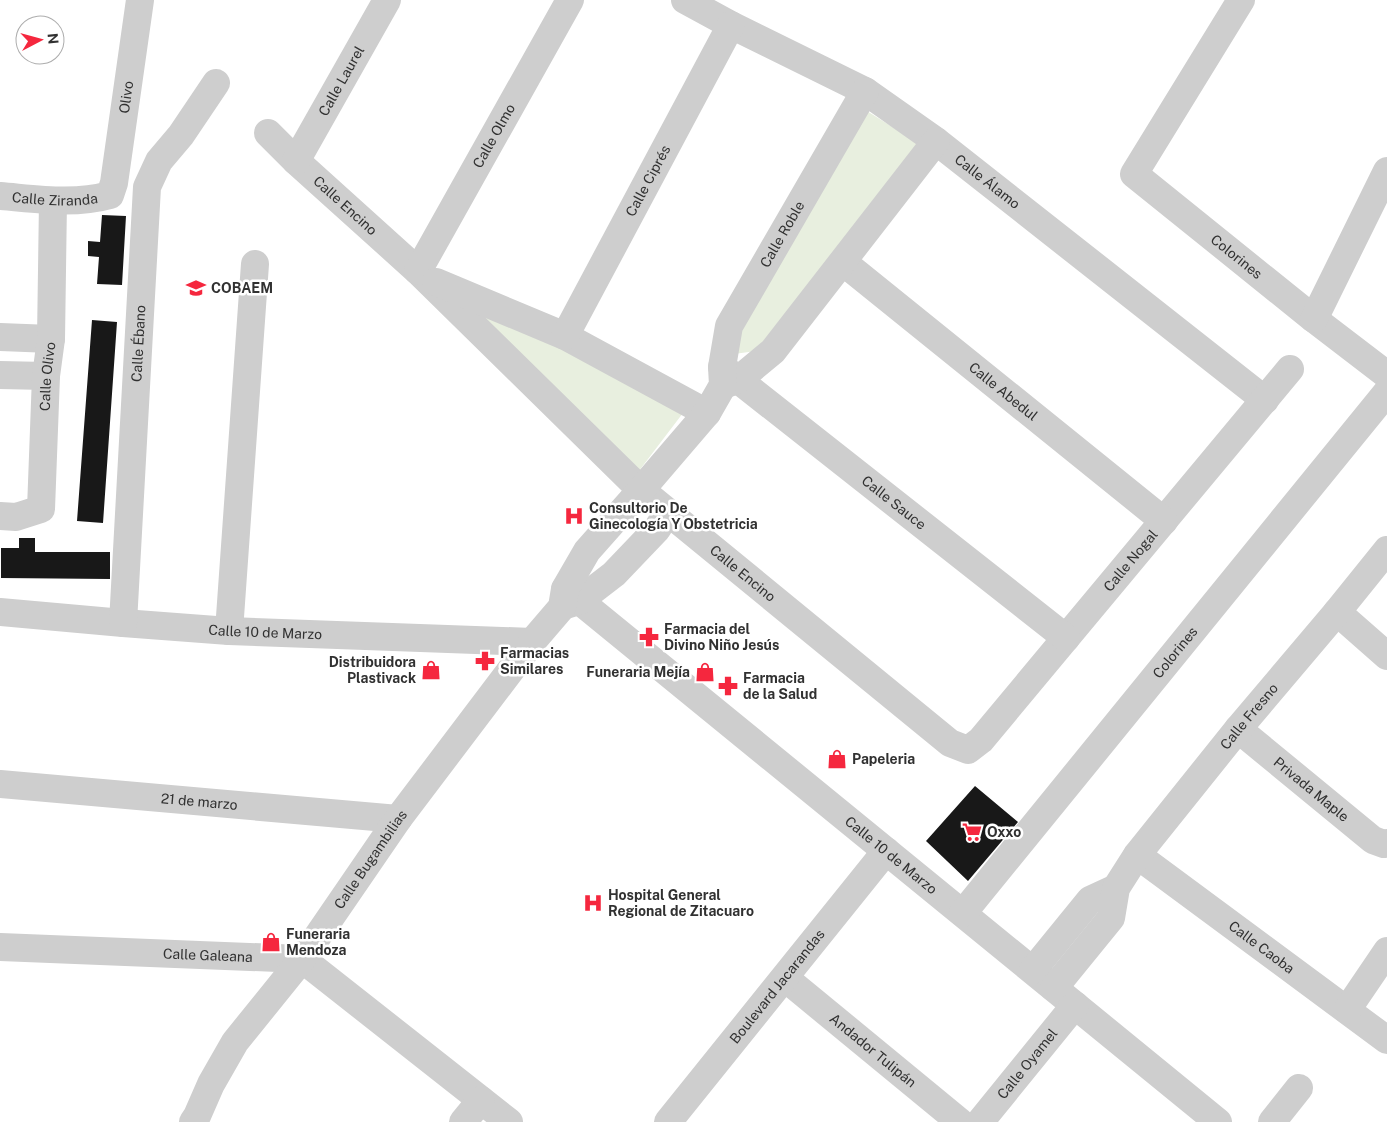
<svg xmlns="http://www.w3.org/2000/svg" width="1387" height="1122" font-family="'Public Sans',sans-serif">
<rect width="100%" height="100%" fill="#fff"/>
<!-- green -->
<path fill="#e8efdf" d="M862,108l61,38 -167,205 -22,3 2,-26z
M445,291l130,54 108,68 -48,63z"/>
<!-- building -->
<path fill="#181818" d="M102,215l24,1 -4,69 -25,-1 2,-27 -11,-1v-15l12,1z
M92,320l25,2 -14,201 -26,-2z
M19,538h16v14h75v27l-109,-1v-30h18z
M975,786l43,36 -50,59 -42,-40z"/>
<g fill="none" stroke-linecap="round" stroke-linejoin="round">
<!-- minor -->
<g stroke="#cecece" stroke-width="28">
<path id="s1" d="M685,0l46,25 134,66 71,50 329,259"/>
<path id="s2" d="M1241,0l-107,174 180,145 73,56"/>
<path id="s3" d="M268,133l28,28 122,110 223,219 309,253 18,7 13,-10 309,-371"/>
<path id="s4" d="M296,161l91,-161"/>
<path id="s5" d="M0,196c37,3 74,9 110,-1l4,-12 26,-183"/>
<path id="s6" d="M843,262l321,259"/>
<path id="s7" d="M418,271l152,-271"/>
<path d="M436,282l129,54 142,77"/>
<path d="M1314,319l73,-148"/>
<path id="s8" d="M565,336l166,-311"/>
<path d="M0,337l51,2"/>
<path id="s9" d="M722,367l344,271"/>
<path d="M0,375l46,1"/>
<path d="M723,385l15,-5 35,-29 163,-210"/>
<path id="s10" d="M0,516l16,1 25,-8 5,-133 5,-37 2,-138"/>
<path id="s11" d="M565,589l653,533"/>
<path d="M563,606l16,-5 35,-27 43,-45 11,-17"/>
<path id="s12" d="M0,612l123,11 106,8 303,11"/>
<path d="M1337,612l50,44"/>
<path id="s13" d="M123,623l24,-436 12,-26 22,-26 35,-52"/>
<path d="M229,631l26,-367"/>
<path id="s14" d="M1238,729l135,111 11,4 3,-1"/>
<path id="s15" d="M0,784l398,35"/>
<path id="s16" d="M1137,855l250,185"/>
<path id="s17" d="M963,913l424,-521"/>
<path id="s18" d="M0,947l302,12 207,163"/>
<path d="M1033,970l57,-70 26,-12"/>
<path id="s19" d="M785,978l175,144"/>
<path id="s20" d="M1054,988l57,-70 5,-30 21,-33 101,-126 99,-117 50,-62"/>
<path d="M1347,1010l40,-59"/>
<path id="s21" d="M193,1122l4,-6 14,-32 24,-42 67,-83 96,-140 134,-177 30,-35 3,-18 22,-38 54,-61 66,-77 16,-28 -1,-18 7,-41 136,-235"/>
<path d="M463,1122l18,-22"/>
<path id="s22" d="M668,1122l218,-271"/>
<path id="s23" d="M980,1122l95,-117"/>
<path d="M1272,1122l27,-34"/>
</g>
</g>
<!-- icons -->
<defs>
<symbol id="school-bare" viewBox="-9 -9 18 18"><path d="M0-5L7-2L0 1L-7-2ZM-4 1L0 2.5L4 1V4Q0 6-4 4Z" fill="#f5273e" stroke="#fff" stroke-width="2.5" paint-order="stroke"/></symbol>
<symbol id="hospital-bare" viewBox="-9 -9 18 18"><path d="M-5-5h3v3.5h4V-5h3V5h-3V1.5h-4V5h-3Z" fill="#f5273e" stroke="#fff" stroke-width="2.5" paint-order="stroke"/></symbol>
<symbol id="pharmacy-bare" viewBox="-9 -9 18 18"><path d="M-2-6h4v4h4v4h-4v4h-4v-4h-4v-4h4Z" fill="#f5273e" stroke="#fff" stroke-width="2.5" paint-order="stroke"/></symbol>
<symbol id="shop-bare" viewBox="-9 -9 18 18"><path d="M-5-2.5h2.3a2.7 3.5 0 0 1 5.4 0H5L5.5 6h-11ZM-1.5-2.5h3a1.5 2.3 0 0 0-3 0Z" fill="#f5273e" stroke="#fff" stroke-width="2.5" paint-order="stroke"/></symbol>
<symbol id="supermarket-bare" viewBox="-9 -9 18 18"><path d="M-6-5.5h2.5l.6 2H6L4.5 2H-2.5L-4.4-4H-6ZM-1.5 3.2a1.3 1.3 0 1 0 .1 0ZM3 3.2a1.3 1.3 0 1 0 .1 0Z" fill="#f5273e" stroke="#fff" stroke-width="2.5" paint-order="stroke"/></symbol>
</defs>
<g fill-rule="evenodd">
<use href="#school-bare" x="182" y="274" width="28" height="28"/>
<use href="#hospital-bare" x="560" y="502" width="28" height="28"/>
<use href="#pharmacy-bare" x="635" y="623" width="28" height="28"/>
<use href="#pharmacy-bare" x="471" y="647" width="28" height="28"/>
<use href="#shop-bare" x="417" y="656" width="28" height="28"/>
<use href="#shop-bare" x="691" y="658" width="28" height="28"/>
<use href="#pharmacy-bare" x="714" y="672" width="28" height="28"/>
<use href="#shop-bare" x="823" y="745" width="28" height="28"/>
<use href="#supermarket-bare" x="958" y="818" width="28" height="28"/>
<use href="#hospital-bare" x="579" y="889" width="28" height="28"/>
<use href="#shop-bare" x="257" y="928" width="28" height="28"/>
</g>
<g text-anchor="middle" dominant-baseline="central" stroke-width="5" stroke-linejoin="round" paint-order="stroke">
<!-- street labels -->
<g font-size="14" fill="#313131" stroke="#fff">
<text stroke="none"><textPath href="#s4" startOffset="92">Calle Laurel</textPath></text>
<text stroke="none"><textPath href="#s5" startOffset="210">Olivo</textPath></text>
<text stroke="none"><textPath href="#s7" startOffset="155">Calle Olmo</textPath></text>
<text stroke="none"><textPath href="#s8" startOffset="176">Calle Ciprés</textPath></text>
<text stroke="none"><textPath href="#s1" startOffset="354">Calle Álamo</textPath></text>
<text stroke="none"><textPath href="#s5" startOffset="55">Calle Ziranda</textPath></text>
<text stroke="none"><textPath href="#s3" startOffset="106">Calle Encino</textPath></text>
<text stroke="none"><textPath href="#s21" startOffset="1078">Calle Roble</textPath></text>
<text stroke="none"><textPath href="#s2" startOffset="336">Colorines</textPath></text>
<text stroke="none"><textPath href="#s13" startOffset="280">Calle Ébano</textPath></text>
<text stroke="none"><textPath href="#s10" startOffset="175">Calle Olivo</textPath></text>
<text stroke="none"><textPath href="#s6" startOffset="206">Calle Abedul</textPath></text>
<text stroke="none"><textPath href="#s9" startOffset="219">Calle Sauce</textPath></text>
<text stroke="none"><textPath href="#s3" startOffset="1185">Calle Nogal</textPath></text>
<text stroke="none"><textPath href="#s3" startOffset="648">Calle Encino</textPath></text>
<text stroke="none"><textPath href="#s12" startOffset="266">Calle 10 de Marzo</textPath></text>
<text stroke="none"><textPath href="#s17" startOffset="336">Colorines</textPath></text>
<text stroke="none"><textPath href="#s20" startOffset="338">Calle Fresno</textPath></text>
<text stroke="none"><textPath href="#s14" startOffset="95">Privada Maple</textPath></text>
<text stroke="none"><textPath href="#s15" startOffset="200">21 de marzo</textPath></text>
<text stroke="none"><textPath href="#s11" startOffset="421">Calle 10 de Marzo</textPath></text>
<text stroke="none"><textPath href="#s21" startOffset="318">Calle Bugambilias</textPath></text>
<text stroke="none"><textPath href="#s16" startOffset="155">Calle Caoba</textPath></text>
<text stroke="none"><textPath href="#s18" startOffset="208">Calle Galeana</textPath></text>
<text stroke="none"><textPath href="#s22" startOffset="174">Boulevard Jacarandas</textPath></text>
<text stroke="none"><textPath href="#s19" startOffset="114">Andador Tulipán</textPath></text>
<text stroke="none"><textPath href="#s23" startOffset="75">Calle Oyamel</textPath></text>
</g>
<!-- poi labels -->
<g font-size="14" font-weight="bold" fill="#313131" stroke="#fff" text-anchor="start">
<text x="211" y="288">COBAEM</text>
<text x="589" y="508">Consultorio De<tspan x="589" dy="16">Ginecología Y Obstetricia</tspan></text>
<text x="664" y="629">Farmacia del<tspan x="664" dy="16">Divino Niño Jesús</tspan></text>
<text x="500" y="653">Farmacias<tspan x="500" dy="16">Similares</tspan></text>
<text x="416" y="662" text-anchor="end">Distribuidora<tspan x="416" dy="16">Plastivack</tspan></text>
<text x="690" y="672" text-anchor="end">Funeraria Mejía</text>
<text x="743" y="678">Farmacia<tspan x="743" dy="16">de la Salud</tspan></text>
<text x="852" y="759">Papeleria</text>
<text x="987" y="832">Oxxo</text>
<text x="608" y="895">Hospital General<tspan x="608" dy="16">Regional de Zitacuaro</tspan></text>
<text x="286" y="934">Funeraria<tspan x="286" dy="16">Mendoza</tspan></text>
</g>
</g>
<!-- north arrow -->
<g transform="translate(40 40) rotate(84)"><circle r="24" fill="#ffffff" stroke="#adadad"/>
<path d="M0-4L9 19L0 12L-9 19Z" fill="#f5273e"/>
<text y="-8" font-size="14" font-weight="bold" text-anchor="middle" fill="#313131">N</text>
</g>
</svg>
